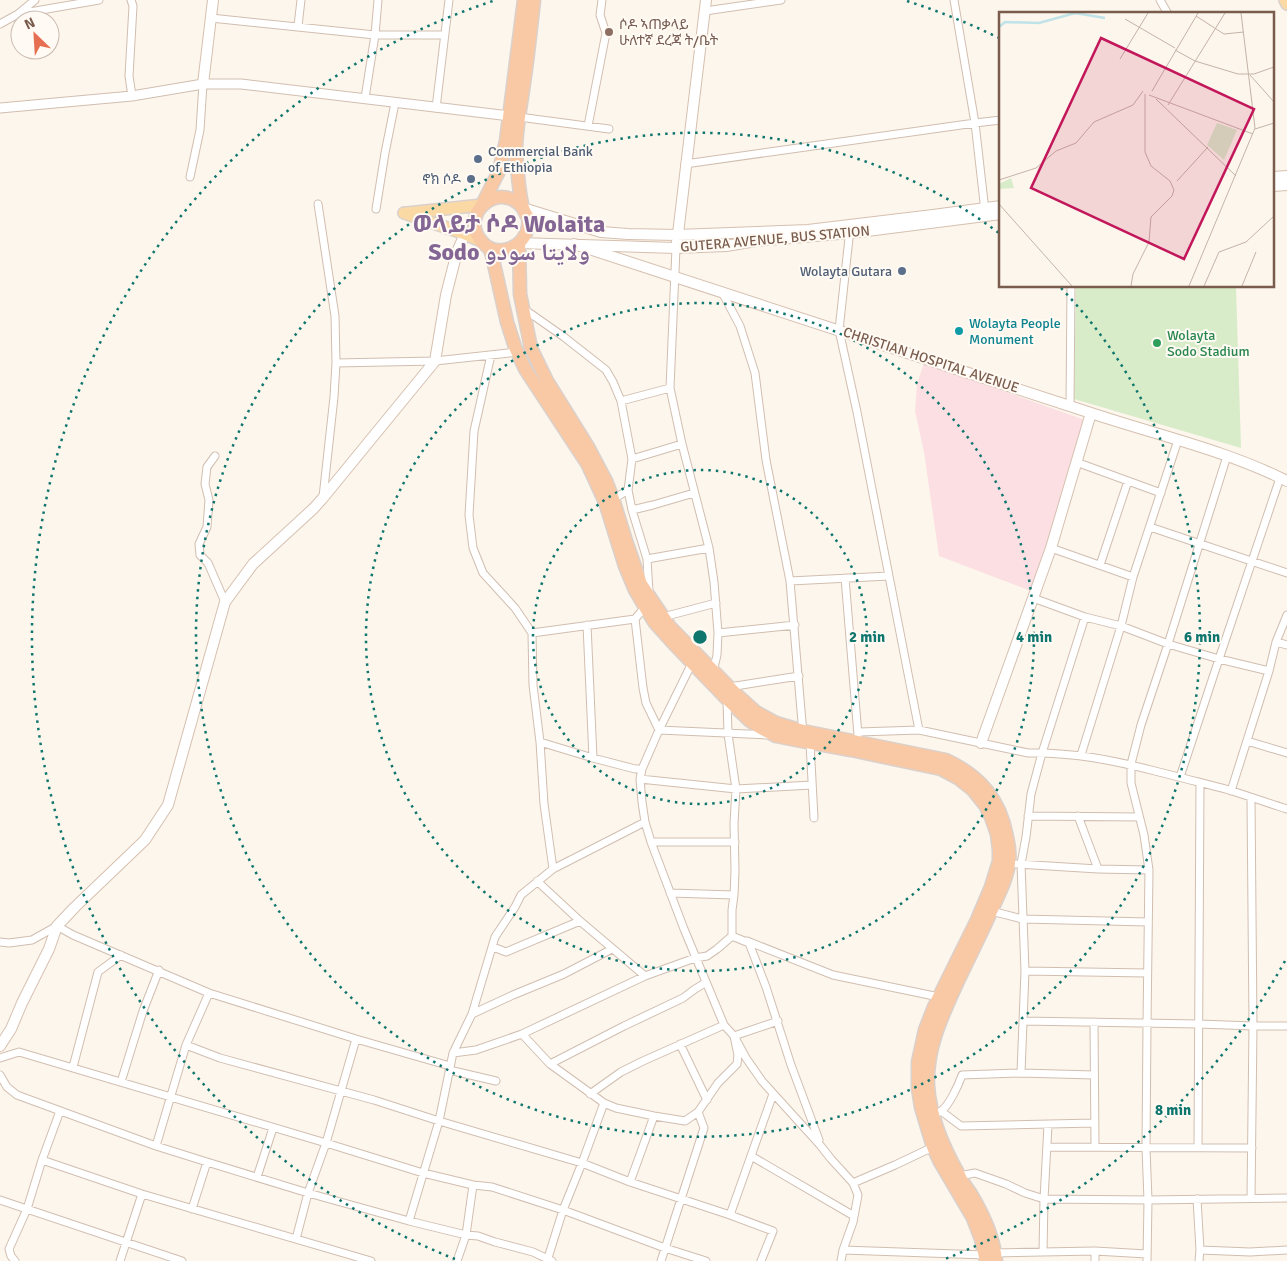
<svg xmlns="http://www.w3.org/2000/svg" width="1287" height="1261" font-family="Signika,'Noto Naskh Arabic','Noto Sans Ethiopic',sans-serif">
<rect width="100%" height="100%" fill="#fdf6ec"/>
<!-- medical -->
<path fill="#fbdfe3" d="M924,363l161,57 -34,114 -20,57 -92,-35 -15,-104 -9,-41 2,-27z"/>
<!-- green -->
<path fill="#d8ecc9" d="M1076,286h160l5,162 -167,-49z"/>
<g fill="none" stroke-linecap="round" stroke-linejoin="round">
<defs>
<path id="minor" d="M131,0l2,6 -4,70 3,20
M954,0l21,123 10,88
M1160,0l8,14
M705,11l76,-11
M18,14l81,-14
M211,18l164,17h69
M0,24l18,-10 17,-14
M298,26l3,-26
M365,98l10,-63 3,-35
M436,108l13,-108
M519,117l90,12
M588,126l18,-93 -6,-18 2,-15
M685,164l290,-41 26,-3
M190,177l10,-47 3,-46
M318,204l17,112 1,47 -2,34 -11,100
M376,209l9,-56 10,-50
M850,229l-11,101 18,82 62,318
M676,248l-6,140 12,56 27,104 5,34 4,51 -1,22 -4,17
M722,292l18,34 15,47 11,87 24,121 13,153
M524,309l40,28 42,33 7,12 8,19 11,58 -4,31 -16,10
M336,363l99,-2 83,-9
M621,401l49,-13
M1070,406l1,-120
M215,456l-8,11 -2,17 4,16 -2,27 -8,17 1,11 8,8 17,39
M632,459l50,-15
M1076,462l85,31
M628,490l4,20 15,49 2,33
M632,510l21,-5 41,-12
M1150,527l137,46
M1051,548l82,29
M647,559l62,-11
M1100,565l28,-84
M845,578l13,157
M790,581l99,-5
M1033,598l52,19 36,9 47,18 51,15 50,12
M663,617l53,-14
M635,619l8,69 3,15 13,27 109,5
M587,625l6,133
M532,633l103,-14 10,-12
M718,633l77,-8
M1276,642l11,3
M729,687l70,-11
M859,732l60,-2 109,23c44,-1 84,7 127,18 25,6 50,13 74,19 19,6 39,13 58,19
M1247,741l40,12
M540,742l53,16 42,11h7
M810,743l4,75
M1081,755l40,-129 12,-49 45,-137
M1180,777l39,-118 61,-181
M640,779l96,10 76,-4
M1231,791l38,-120 7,-29 11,-27
M1251,798l2,228 -2,172
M1028,816l111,1
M1078,816l20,53
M651,842h84
M1017,864l81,5 51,1
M553,869l92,-47
M537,881l43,40 65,55
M670,893l64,2
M991,911l31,8 126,3
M732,936l17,7 17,44 25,78 28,75
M747,941l86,34 106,22
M0,942l9,1 23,-3 25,-14 16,9 136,58 147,46 94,27
M493,947l13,5 74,-31
M1025,971l122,2
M472,1014l41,-19 51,-21 48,-25
M778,1021l-44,15 12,22 16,23 58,64 11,14 22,24 5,12 -5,27 -10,28 -2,11
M1023,1021l176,3 54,2h34
M1094,1022l1,125
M522,1034l123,-58 50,-18 12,-2 10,-7 15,-13v-26l2,-15 1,-24 -1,-48 2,-34 -8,-55 -1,-34
M680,1044l27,56
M186,1045l34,13 154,42 65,21 143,42 48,19 100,33 43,16 -12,30
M453,1053l23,-3 46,-16 28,30 54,39 12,5 38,8 31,5 13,-9 20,-29 19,-19 1,-9 -4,-19 -10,-11 -40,-96 -33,-87 -6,-20 -3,-20 -2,-23 2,-10 17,-39 33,-67
M0,1058l19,-6 307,91 97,30 50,12 19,2 71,23 102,38 41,13
M550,1064l74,-38 59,-28 12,-9 10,-6
M73,1067l25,-95 23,-17
M449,1070l47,11
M1021,1073l73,2
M0,1075l7,12 10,8 139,51 51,16 101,31 101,28 57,14 12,1 17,6 38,10 19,9
M121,1082l22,-71 16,-41
M590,1094l31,-22 22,-11 81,-36
M941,1111l20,15 134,-3
M933,1114c2,-1 6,-1 8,-3 8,-5 18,-27 21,-36l59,-2 4,-102 -4,-107 5,-27 5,-43 11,-41 43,-136
M156,1146l30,-101 23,-52
M1047,1147l205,1
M1198,1147l2,-364
M751,1156l103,60
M42,1160l100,34 229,67
M959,1176l16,-3 31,11 19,9 19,6 4,-74
M257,1177l16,-49
M630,1182l24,-66
M853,1183l42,-18 38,-18
M1197,1199l3,51 -1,11
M0,1200l182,61
M192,1209l15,-47
M730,1215l43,-121
M409,1221l30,-100 14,-68 19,-39 23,-77 20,-30 6,-12 32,-26 -9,-65 -4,-62 -7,-57 -1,-52 -17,-25 -32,-35 -10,-25 -4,-33 5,-84 17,-76
M296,1239l12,-46 18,-50 30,-104
M843,1250l142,5 10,-2 100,-2 52,3
M1200,1250l50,2 37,-2
M1043,1252l1,-53 104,1 139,-2
M15,1261l-4,-5 -2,-7 18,-40 15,-49 18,-49
M120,1261l22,-67
M457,1261l9,-26 7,-50
M547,1261l16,-51 19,-47 22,-60
M661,1261l43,-133 -6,-16
M1095,1261v-10
M1147,1261l1,-61 -2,-52 1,-125 2,-153 -5,-35 -13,-52v-19l10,-39 27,-81 59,-188"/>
<path id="tertiary" d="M0,108l132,-12 71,-12h38l269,32"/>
<path id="secondary" d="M203,84l10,-84
M1273,177l14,-1
M1273,186l14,-1
M523,208l78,24 27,2 49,1 131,-5 125,-15 68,-9
M677,242l29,-242
M519,243l157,5 50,-2 30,-5 95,-8 150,-19
M574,244c173,56 345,113 517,169 66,22 134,37 196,68
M981,743l70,-195 40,-135
M0,1046l11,-17 11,-26 27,-54 8,-23 18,-19 70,-67 23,-35 57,-203 28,-38 61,-56 8,-9 113,-138 11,-66 11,-43 8,-18"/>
<path id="primary" d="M1285,0l2,4
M404,213l61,21 16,7
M407,213l75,-8"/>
<path id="trunk" d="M482,205l17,-34 7,-30 18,-141
M523,208c-23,-29 -66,6 -41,34 13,15 37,8 44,-9 2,-4 3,-10 2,-15 -1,-3 -4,-6 -5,-10 -4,-15 -6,-41 -7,-57 0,-22 5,-45 8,-68 4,-27 7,-55 10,-83
M519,243l1,51 11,54 16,33 41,66 18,34 7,18 13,42 15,43 29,43 66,67 20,18 20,11 27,8 143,29c34,16 54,39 61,77 2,8 3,17 2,26 -2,17 -13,37 -20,53 -10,22 -21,44 -31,65 -15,33 -32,67 -30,105 2,32 15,61 31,89 3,7 8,13 12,19 12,20 23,44 25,67
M489,248l3,7 15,67 8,25 10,22 63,96 17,37 20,64 10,24 10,17 10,16 19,21 53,55 22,21 10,7 17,9 25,5 50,9 90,19 17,9 15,12 12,15 6,12 6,17 2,16v11l-8,26 -14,33 -43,87 -9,23 -7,32v26l3,19 12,40 7,15 33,56 8,21 5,22"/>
</defs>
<!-- minor casing -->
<use href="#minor" stroke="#d1beb0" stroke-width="9"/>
<!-- tertiary casing -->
<use href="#tertiary" stroke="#d1beb0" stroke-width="11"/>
<!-- secondary casing -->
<use href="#secondary" stroke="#d6c0b0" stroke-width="12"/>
<!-- primary casing -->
<use href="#primary" stroke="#dad1cd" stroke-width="14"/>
<!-- trunk casing -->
<use href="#trunk" stroke="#dad1cd" stroke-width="15"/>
<!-- minor -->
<use href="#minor" stroke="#fff" stroke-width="7"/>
<!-- tertiary -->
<use href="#tertiary" stroke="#fff" stroke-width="9"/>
<!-- secondary -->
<use href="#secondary" stroke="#fff" stroke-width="10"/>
<!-- primary -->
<use href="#primary" stroke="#fbd9a5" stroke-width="11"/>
<!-- trunk -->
<use href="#trunk" stroke="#f9c8a4" stroke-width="12"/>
</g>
<!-- distance rings -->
<g fill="none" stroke="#0f766e" stroke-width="2.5" stroke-dasharray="2.5 5">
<circle cx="700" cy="637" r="167"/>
<circle cx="700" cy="637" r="334"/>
<path d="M1061 288A502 502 0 1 1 999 233"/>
<path d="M1285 961A669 669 0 0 1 945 1259M455 1259A669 669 0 0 1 493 1M907 1A669 669 0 0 1 999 38"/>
</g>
<!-- markers -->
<circle fill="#8d6e63" stroke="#fffaf3" stroke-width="2" cx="609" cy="32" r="5"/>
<g fill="#5c6f8a" stroke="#fffaf3" stroke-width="2">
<circle cx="478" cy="159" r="5"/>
<circle cx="471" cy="179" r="5"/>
<circle cx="902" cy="271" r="5"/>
</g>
<circle fill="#0f9aa8" stroke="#fffaf3" stroke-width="2" cx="959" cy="331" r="5"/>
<circle fill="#2e9e5b" stroke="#fffaf3" stroke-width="2" cx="1157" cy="343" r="5"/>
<g text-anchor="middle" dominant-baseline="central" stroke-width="4" stroke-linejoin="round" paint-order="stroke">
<!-- education labels -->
<g font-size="14" fill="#785e54" stroke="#fffaf3" text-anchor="start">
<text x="619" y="24">ሶዶ ኣጠቃላይ<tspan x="619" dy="16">ሁለተኛ ደረጃ ት/ቤት</tspan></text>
</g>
<!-- service labels -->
<g font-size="14" fill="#4e5e75" stroke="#fffaf3" text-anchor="end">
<text x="488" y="151" text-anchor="start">Commercial Bank<tspan x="488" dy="16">of Ethiopia</tspan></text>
<text x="461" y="179">ኖክ ሶዶ</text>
<text x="892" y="271">Wolayta Gutara</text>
</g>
<!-- street labels -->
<g font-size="14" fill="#7a5c4d" stroke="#fffaf3">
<text transform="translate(775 239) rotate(-5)">GUTERA AVENUE, BUS STATION</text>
<text transform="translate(931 360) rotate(18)">CHRISTIAN HOSPITAL AVENUE</text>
</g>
<!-- culture labels -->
<g font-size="14" fill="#0d838f" stroke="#fffaf3" text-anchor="start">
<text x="969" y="323">Wolayta People<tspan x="969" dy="16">Monument</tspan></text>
</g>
<!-- leisure labels -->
<g font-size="14" fill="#27864d" stroke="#fffaf3" text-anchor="start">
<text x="1167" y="335">Wolayta<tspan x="1167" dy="16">Sodo Stadium</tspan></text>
</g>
<!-- town labels -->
<g font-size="24" font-weight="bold" fill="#846695" stroke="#fffaf3">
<text x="509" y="224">ወላይታ ሶዶ Wolaita<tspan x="509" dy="28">Sodo ولايتا سودو</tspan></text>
</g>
</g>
<!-- overview -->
<g transform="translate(999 12)">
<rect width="275" height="275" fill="#fdf6ec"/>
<path d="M218,111l20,7 -13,30 -17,-15zM12,166l3,10 -15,1v-5z" fill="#d8ecc9"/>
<path fill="none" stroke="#bfe3e8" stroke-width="2.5" d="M0,15l6,-5 34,1 36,-10 30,5"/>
<path fill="none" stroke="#c5b3a7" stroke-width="1" d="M197,4l28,18 20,-2M126,7l50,29M176,38l20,11 43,13h16l20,-7M121,47l28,-46M251,63l24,27M153,79l46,-78M150,83l104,39M157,87l80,77M169,93l57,-92M256,117l19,-6M0,168l37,-12 20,-17 20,-8 18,-21 39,-17 10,-14M178,169l31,-34M0,192l73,82M132,274l2,-12 16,-32 2,-25 21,-21 2,-6 -4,-9 -19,-15 -6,-14v-58M190,274l66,-158 -14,-115M205,274l15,-34 27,-10 28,-26M243,274l14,-34"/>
<path fill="#c2185b" fill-opacity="0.15" stroke="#c2185b" stroke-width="2.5" d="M102,26l153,71 -70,150 -153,-71z"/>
<rect width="275" height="275" fill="none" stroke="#7a5c4d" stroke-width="2.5"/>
</g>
<circle cx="700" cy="637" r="8" fill="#0f766e" stroke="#fffaf3" stroke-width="2.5"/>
<g font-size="15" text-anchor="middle" font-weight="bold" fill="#0f766e" stroke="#fffaf3" stroke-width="4" stroke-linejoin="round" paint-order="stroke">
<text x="867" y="642">2 min</text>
<text x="1034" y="642">4 min</text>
<text x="1202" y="642">6 min</text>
<text x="1173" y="1115">8 min</text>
</g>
<!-- north arrow -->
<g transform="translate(35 35) rotate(335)"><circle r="24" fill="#fffaf3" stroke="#cabbb1"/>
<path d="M0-4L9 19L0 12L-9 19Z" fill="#e76f51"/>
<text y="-8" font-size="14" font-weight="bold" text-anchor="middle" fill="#7a5c4d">N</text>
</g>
</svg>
